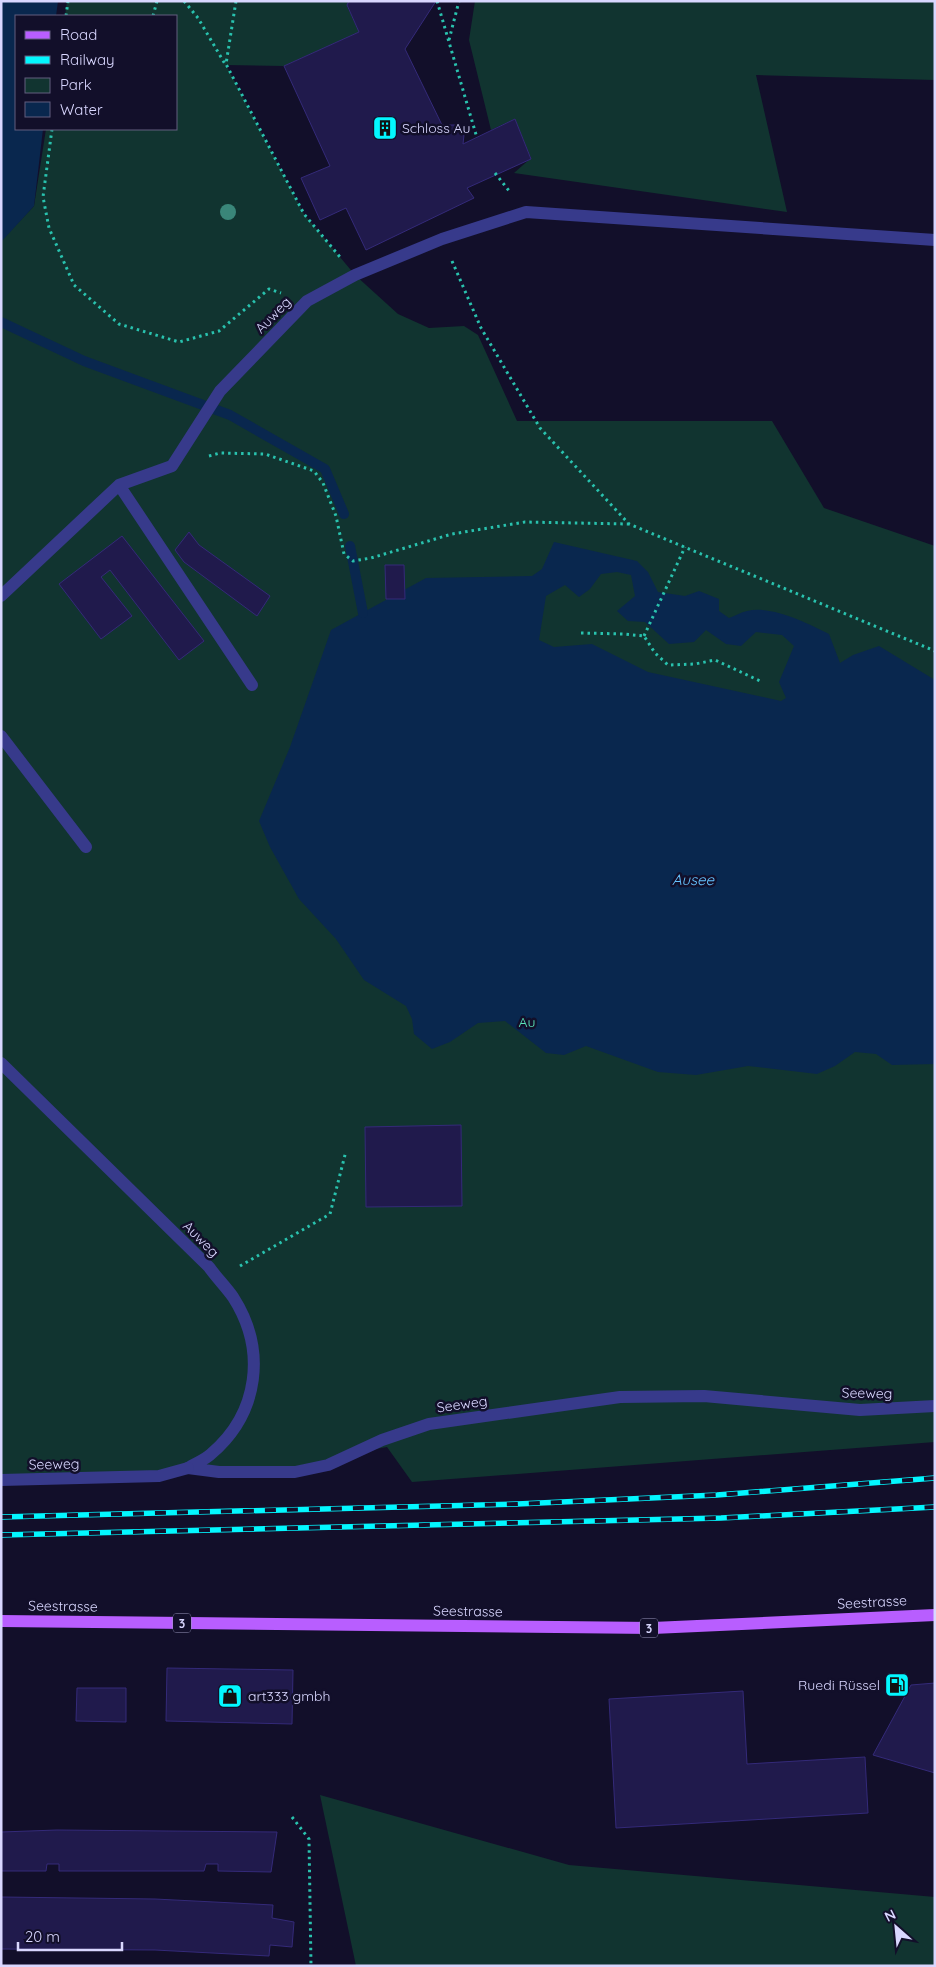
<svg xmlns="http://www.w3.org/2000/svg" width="936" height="1967" font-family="Quicksand,sans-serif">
<rect width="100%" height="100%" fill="#120f2a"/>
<!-- green -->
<path fill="#113430" d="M67,1h282l-2,5 12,26 -75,34 -58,-1 78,149 51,61 43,39 31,14 35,-2 14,9 39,86h255l52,87 111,38v896l-523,40 -25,-35 -29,5 -30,13 -169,11 -158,4v-1239l33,-35 12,-77h130v-113h-111z
M475,1h460v79l-179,-5 31,137 -273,-39 17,-15 -16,-39 -24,11 -22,-90z
M320,1795l249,70 366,32v69h-579z"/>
<!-- water -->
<path fill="#09274e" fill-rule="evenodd" d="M1,1h57l-2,15h-40v113h27l-9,77 -33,36z
M554,542l83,19 11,11 10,20 27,4 14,-5 20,8v12l10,7c6,-2 12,-6 18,-7 24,-6 60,12 82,23l11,29 13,-8 26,-9 56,34v384l-43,1 -16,-11 -21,-2 -20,14 -18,8 -69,-8 -52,9 -38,-3 -72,-26 -22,9 -18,-2 -41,-32 -27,2 -28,19 -18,7 -18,-15 -2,-15 -6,-13 -42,-26 -28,-41 -37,-40 -29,-52 -11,-26 31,-74 41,-117 95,-52 106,-2 10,-7zM617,572l14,3 4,21 -18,15 11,10 17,1 24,22 25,-2 12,-12 20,14 15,2 15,-14 26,3 12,11 -15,36 7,16 -5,3 -133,-29 -56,-28 -38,3 -15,-7 7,-44 19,-11 14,12 11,-8 11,-15z"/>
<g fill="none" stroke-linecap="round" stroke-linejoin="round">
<!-- stream -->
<path stroke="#09274e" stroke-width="10" d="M1,322l83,39 146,54 95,54 19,45
M350,546l13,67"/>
</g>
<!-- building -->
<path fill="#201a4c" stroke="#342a79" d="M349,1h87l-31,48 37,76h13l9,10 -1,9 52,-25 16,40 -64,29 7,10 -108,52 -20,-42 -26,12 -19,-42 29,-12 -46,-100 75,-34 -12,-27z
M189,532l10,13 71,51 -13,20 -73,-54 -9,-12z
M122,536l82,105 -25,19 -69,-90 -9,7 31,39 -31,23 -42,-55z
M385,565h19l1,34h-19z
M461,1125l1,81 -96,1 -1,-80z
M167,1668l126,2 -1,54 -126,-3z
M935,1683v90l-62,-18 38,-70z
M77,1688h49v34l-50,-1z
M743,1691l4,73 118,-7 3,56 -252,15 -7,-129z
M57,1830l220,2 -6,40 -53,-1v-7h-12l-2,7h-145v-7h-12l-1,7h-45v-39z
M1,1897l154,2 118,6 -1,13 22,4 -2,25 -22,-2 -1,11 -114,-6 -154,-1z"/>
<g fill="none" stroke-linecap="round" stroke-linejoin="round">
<!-- path -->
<path stroke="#29c2ae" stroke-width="3" stroke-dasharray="2.5 4" stroke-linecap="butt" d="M184,1l14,17 27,46
M236,1l-10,63 78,150 36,43
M437,1l40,137
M66,16l2,-15
M153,16l4,-15
M449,40l10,-39
M52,129l-9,68 6,31 25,57 45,39 60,18 40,-11 50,-42 12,4
M495,173l15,19
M452,261l29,67 59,100 89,96 306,127
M209,456l11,-3 45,1 49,17 9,12 13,33 8,38 9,7 18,-3 81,-24 73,-12 104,2
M581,633l42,1 21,2 11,17 13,12 27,-1 20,-4 45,21
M644,636l41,-89
M240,1266l90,-52 16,-63
M292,1817l17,22 2,127"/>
<!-- service -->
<path stroke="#373a8b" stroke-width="12" d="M119,485l133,200
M1,596l118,-111 53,-19 48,-75 87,-90 48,-26 87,-36 84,-27 409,28
M1,736l85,111
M1,1063l208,204c7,10 17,20 24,30 34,53 26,116 -22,157 -6,6 -16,9 -23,14
M188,1468l31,4h76l33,-7 54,-25 47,-16 191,-27 84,-1 156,14 75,-4"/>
<!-- minor -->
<path stroke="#373a8b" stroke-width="12" d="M1,1480l158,-4 29,-8"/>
<!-- primary -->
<path stroke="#b85eff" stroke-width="12" d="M1,1621l652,7 282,-13"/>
<defs>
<path id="rail" d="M1,1517l516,-13 200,-9 218,-17
M1,1535l720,-17 214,-11"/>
</defs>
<!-- rail casing -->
<use href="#rail" stroke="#03f7ff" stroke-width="5.5"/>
<!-- rail -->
<use href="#rail" stroke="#120f2a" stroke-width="4" stroke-dasharray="11" stroke-linecap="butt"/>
</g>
<!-- trees -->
<circle fill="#3a8679" cx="228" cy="212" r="8"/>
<!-- icons -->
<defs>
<symbol id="building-square" viewBox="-11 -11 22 22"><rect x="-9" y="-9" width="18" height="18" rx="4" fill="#03f7ff" stroke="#120f2a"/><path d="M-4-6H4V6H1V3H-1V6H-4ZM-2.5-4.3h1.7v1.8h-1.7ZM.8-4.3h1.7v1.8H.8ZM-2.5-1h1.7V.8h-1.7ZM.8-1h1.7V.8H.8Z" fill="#111"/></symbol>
<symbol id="fuel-square" viewBox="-11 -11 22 22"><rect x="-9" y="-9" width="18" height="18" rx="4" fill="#03f7ff" stroke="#120f2a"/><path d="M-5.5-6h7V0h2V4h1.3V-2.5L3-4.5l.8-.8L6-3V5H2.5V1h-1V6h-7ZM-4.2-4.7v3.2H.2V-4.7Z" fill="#111"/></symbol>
<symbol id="shop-square" viewBox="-11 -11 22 22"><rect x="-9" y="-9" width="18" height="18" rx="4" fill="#03f7ff" stroke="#120f2a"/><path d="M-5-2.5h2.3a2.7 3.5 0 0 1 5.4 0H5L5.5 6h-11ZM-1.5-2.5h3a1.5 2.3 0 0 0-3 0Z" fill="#111"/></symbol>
</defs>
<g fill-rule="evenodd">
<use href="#building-square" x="371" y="114" width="28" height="28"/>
<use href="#fuel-square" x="883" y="1671" width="28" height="28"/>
<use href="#shop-square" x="216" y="1682" width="28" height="28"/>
</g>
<g text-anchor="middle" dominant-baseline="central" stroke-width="5" stroke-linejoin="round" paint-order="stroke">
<!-- shield labels -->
<g fill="#120f2a" stroke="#9d9bbf" stroke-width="1">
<rect x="173" y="1613.5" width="18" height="19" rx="4"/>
<rect x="640" y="1618.5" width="18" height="19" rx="4"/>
</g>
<g font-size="12" font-weight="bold" fill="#d9d7ff">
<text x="182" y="1623">3</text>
<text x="649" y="1628">3</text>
</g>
<!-- poi labels -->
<g font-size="14" fill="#d9d7ff" stroke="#120f2a" text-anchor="start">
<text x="402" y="128">Schloss Au</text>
<text x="880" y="1685" text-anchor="end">Ruedi Rüssel</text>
<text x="248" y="1696">art333 gmbh</text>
</g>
<!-- street labels -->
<g font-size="14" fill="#d9d7ff" stroke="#120f2a">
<text transform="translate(273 315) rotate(-46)">Auweg</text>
<text transform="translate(201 1239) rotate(45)">Auweg</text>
<text transform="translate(867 1393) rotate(1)">Seeweg</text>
<text transform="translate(462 1404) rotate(-8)">Seeweg</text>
<text transform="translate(54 1464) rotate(-1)">Seeweg</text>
<text transform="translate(872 1602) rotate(-3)">Seestrasse</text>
<text transform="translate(63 1606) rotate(1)">Seestrasse</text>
<text transform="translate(468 1611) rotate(1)">Seestrasse</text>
</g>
<!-- park labels -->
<g font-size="14" fill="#5be7ba" stroke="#120f2a">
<text x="527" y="1022">Au</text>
</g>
<!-- water labels -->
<g font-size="15" font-style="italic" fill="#65c3ff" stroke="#120f2a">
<text x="693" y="879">Ausee</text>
</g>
</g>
<!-- border -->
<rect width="936" height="1967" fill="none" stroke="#d9d7ff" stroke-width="5"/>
<!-- legend -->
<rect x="15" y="15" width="162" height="115" fill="#120f2a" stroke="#625f7f"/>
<rect x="25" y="31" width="25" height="8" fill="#b85eff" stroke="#625f7f"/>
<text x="60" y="40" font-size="15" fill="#d9d7ff">Road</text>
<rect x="25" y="56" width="25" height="8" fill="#03f7ff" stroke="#625f7f"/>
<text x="60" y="65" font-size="15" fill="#d9d7ff">Railway</text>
<rect x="25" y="78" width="25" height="15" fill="#113430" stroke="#625f7f"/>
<text x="60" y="90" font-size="15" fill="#d9d7ff">Park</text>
<rect x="25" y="102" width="25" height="15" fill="#09274e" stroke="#625f7f"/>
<text x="60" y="115" font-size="15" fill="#d9d7ff">Water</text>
<!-- north arrow -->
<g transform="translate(896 1927) rotate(333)" stroke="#120f2a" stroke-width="4" paint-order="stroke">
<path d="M0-4L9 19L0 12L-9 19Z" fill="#d9d7ff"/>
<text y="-8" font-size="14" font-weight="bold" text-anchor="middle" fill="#d9d7ff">N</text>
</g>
<!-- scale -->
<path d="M18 1942v8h104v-8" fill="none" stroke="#d9d7ff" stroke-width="2.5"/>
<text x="25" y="1942" font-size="15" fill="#d9d7ff" stroke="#120f2a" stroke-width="4" paint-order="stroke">20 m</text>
</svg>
